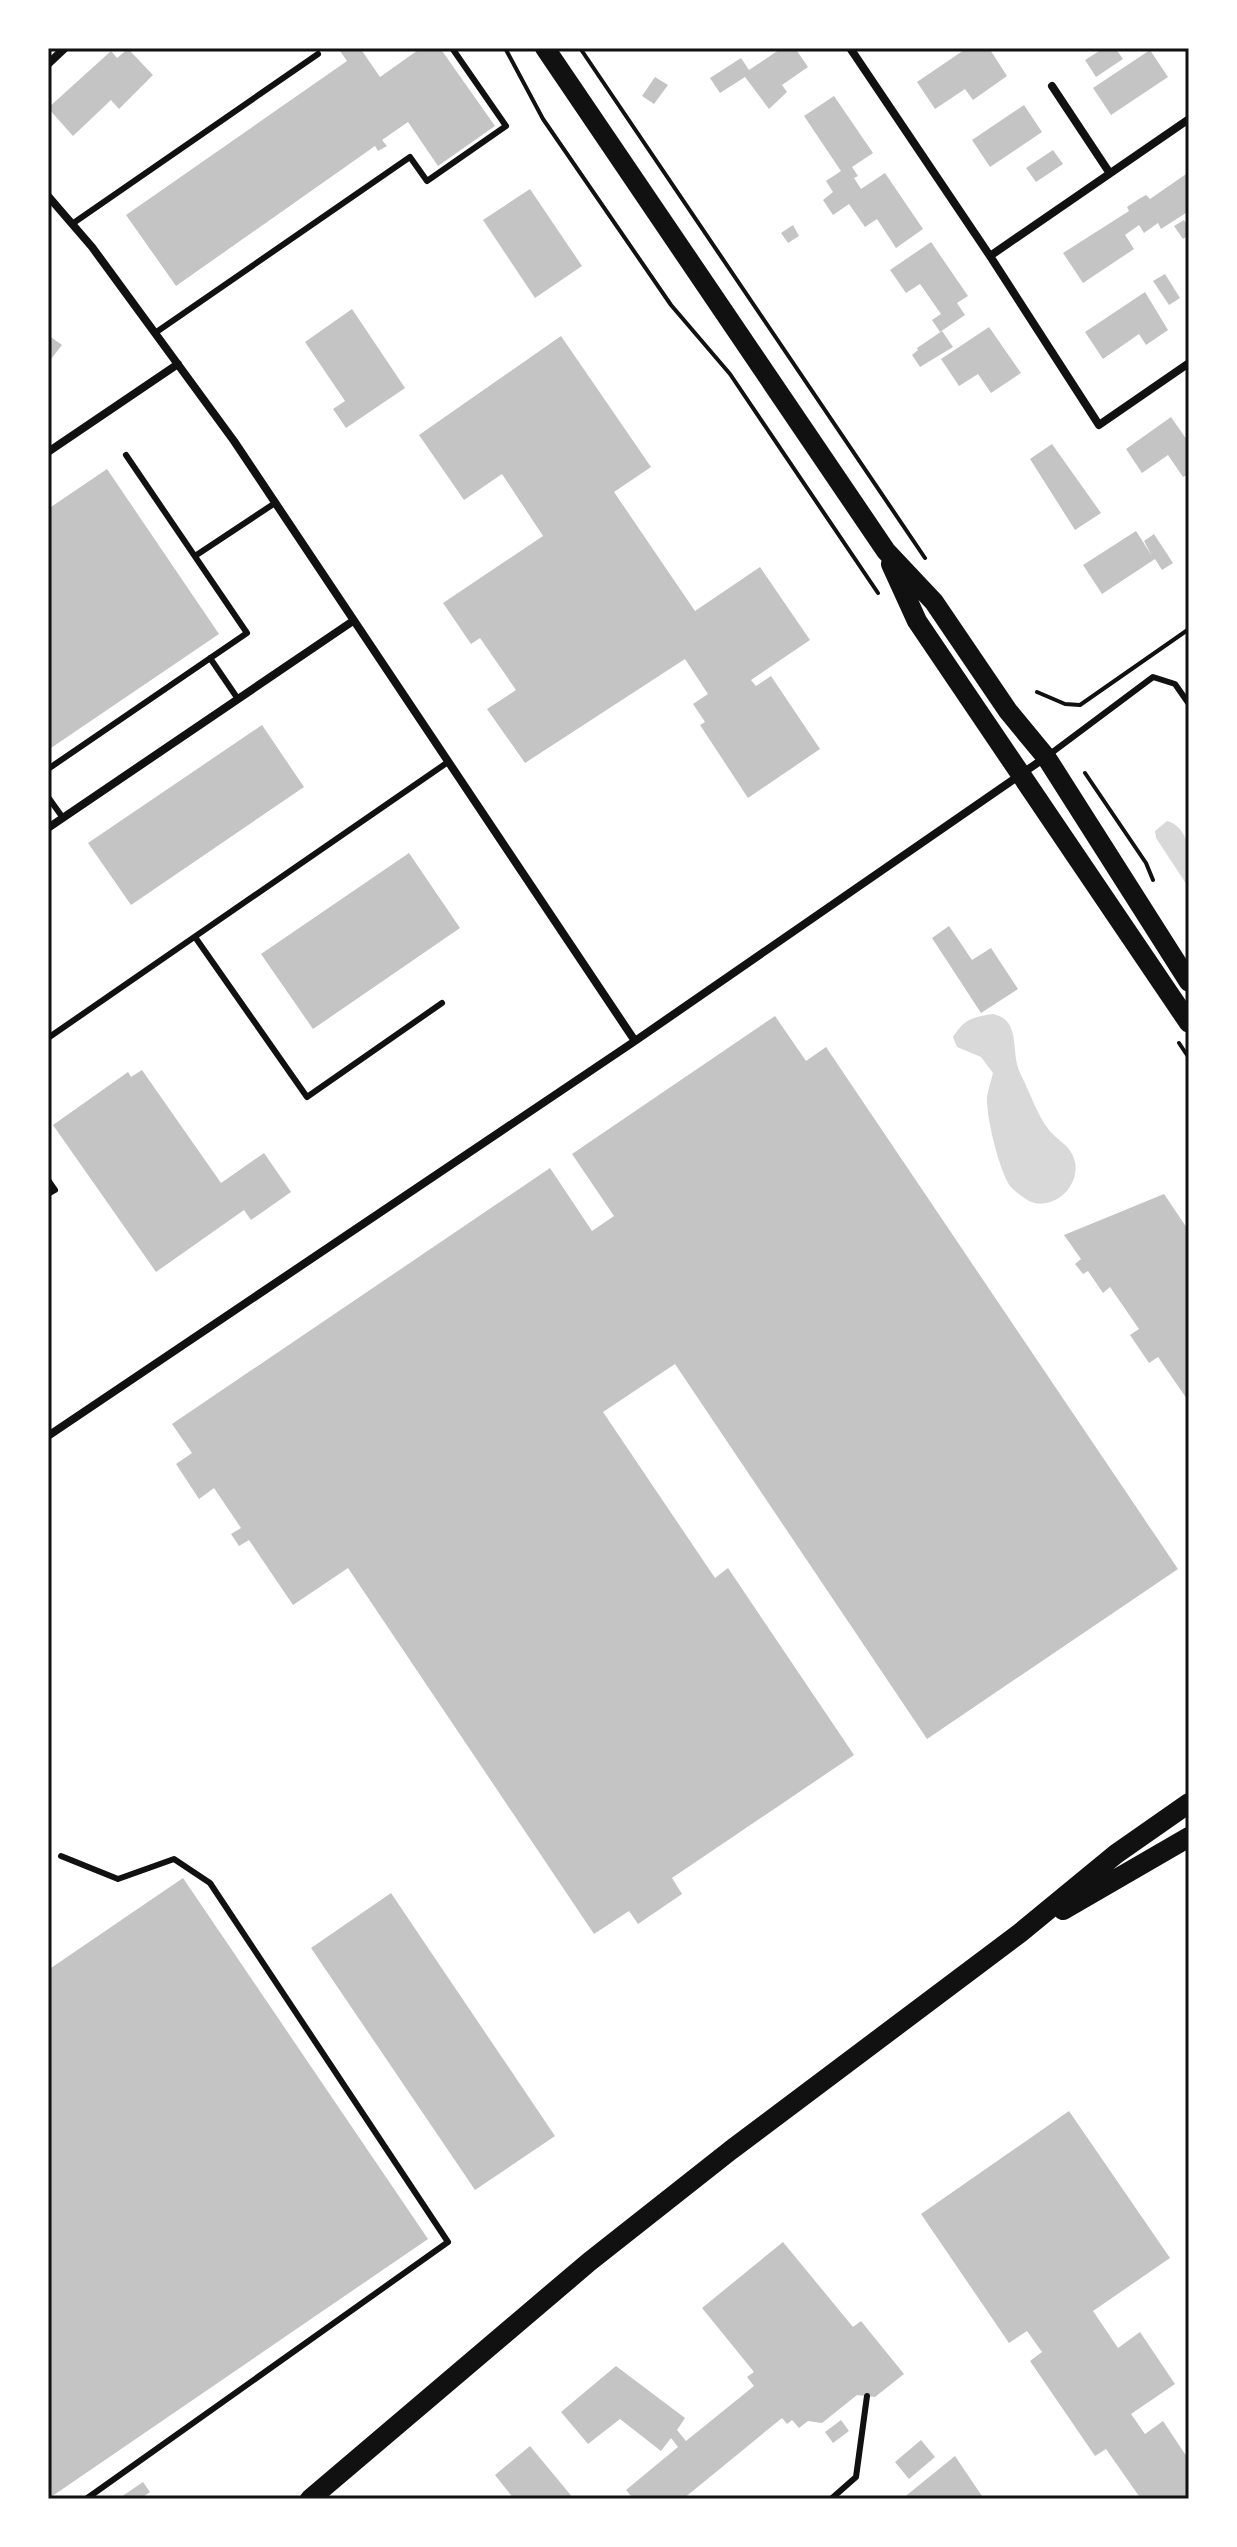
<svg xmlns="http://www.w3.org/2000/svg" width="1237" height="2547" font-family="Arial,sans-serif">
<rect width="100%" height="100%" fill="#fff"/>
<!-- water -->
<path fill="#d9d9d9" d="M1167,821c27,8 22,44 22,67l-33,-50 -1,-7z
M993,1014c30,7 16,38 28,61 9,17 16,40 28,55 10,12 22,15 26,32 5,25 -22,50 -46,39 -5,-3 -15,-10 -19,-15 -11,-16 -24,-69 -23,-89 1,-7 4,-16 6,-24l-12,-16 -24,-10 -4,-10c11,-18 20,-20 40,-23z"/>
<!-- building -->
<path fill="#c4c4c4" d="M129,48h6l-4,4 22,23 -34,34 -8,-9 -38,36 -25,-28 63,-57 6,7z
M338,48h22l20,29 41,-29h19l55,78 -57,40 -30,-44 -26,18 5,6 -9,5 -3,-5 -199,140 -50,-71 221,-154z
M782,48h13l13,19 -26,18 5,7 -18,17 -24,-32 -25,16 -10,-15 31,-20 8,12z
M967,48h22l18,28 -34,24 -8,-11 -30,20 -18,-27z
M1104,48h11l8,11 -27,18 -11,-17z
M1150,50l18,27 -57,38 -18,-27z
M655,77l13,8 -14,19 -12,-8z
M834,96l39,57 -21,14 6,9 -4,2 7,11 24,-16 38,56 -27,19 -19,-29 -12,8 -16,-23 -16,11 -10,-15 10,-8 -7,-11 15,-10 -37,-55z
M1024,105l18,27 -52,35 -18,-27z
M1053,150l10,14 -27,18 -10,-14z
M1189,172v39l-28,18 -3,-6 -14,10 -5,-8 -14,10 9,14 -51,34 -20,-30 66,-42 -2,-4 12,-8 7,-4 4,4z
M530,189l52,77 -47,32 -52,-78z
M1184,220l5,8v7l-6,4 -9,-13z
M793,225l6,11 -11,7 -7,-10z
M931,242l37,54 -11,7 8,12 -25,17 -8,-12 9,-6 -21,-30 -14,9 -16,-23z
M1165,274l15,24 -11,7 -16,-24z
M1145,292l23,38 -22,15 -7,-11 -36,25 -18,-27z
M352,309l53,79 -59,40 -13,-19 12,-8 -40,-59z
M989,327l32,46 -30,20 -13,-19 -19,12 -18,-27z
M942,331l11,16 -33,20 -8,-12 6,-5 -1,-2z
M48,335l14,10 -14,18z
M561,336l90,131 -37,25 81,119 65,-44 50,73 -59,40 5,6 15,-10 49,73 -72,49 -48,-73 5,-3 -12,-18 15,-10 -23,-35 -160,104 -38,-54 29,-19 -36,-52 -9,6 -28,-41 100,-67 -41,-62 -38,26 -45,-65z
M1171,417l16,23 2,-1v35l-6,3 -15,-22 -26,18 -16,-24z
M1052,444l49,69 -26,17 -45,-71z
M107,469l112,165 -171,116v-241z
M1136,531l16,25 -8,-15 10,-7 19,29 -11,7 -7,-11 -53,35 -19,-29z
M262,725l42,62 -173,118 -43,-62z
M409,853l51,75 -147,101 -52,-75z
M949,926l23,34 19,-12 27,41 -37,24 -49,-75z
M775,1016l31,45 20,-14 352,522 -251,170 -252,-375 -72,48 112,166 13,-10 126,187 -182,123 10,16 -44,30 -9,-13 -35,23 -246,-366 -55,37 -44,-65 -10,6 -8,-12 10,-6 -27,-40 -15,11 -23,-35 16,-11 -20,-29 378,-256 42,63 22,-15 -42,-62z
M142,1070l79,113 43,-30 27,39 -40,28 -7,-10 -88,62 -103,-147 75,-53 3,5z
M1164,1194l25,37v171l-31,-45 -9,6 -19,-28 9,-6 -29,-42 -7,6 -15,-22 -5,3 -8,-10 6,-5 -17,-24z
M183,1878l245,361 -380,260v-529z
M391,1893l164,243 -80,54 -164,-242z
M1069,2111l101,147 -77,53 25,37 22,-16 35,52 -44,30 14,20 18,-13 26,39v39h-48l-35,-50 -11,7 -65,-95 12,-9 -15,-21 -18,12 -88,-129z
M783,2242l70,85 8,-6 43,53 -29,23 -18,-2 -35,28 -14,-2 -9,7 -7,-8 -5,4 -5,-6 -99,81h-56l4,-3 -5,-6 52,-43 -7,-9 -10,13 -41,-32 -32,25 -27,-32 55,-46 69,52 -8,12 9,11 68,-55 -7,-9 7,-5 -52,-64z
M841,2420l8,11 -16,12 -8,-11z
M921,2440l14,17 -26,22 -14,-17z
M530,2446l44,53h-60l-19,-24z
M955,2456l29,43h-82z
M143,2482l7,10 -10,7h-22z"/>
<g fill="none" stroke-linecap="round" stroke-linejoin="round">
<!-- path -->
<path stroke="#111" stroke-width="4" d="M505,48l38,71 128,186 59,69 148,219
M580,48l345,510
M1037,692l28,12 15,1 109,-76
M1085,773l61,90 7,17
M1179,1043l10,15"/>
<!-- service -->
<path stroke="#111" stroke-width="6" d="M72,224l246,-170
M155,333l255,-176 17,24 79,-55 -54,-78
M195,556l80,-53
M210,658l28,41
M1050,754l103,-77 22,7 14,20
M48,769l199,-136 -121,-178
M48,797l15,21
M195,937l112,160 135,-94
M48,1038l400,-276
M48,1180l7,10 -7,4
M61,1856l57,23 56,-20 36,24 238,359 -362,257
M831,2499l25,-22 11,-81"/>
<!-- minor -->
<path stroke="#111" stroke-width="8" d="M850,48l140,208 109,169 90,-62
M48,64l17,-16
M1052,86l57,86
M48,196l44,51 142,194 401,600
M990,256l199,-137
M48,452l130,-88
M48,828l305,-207
M48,1436l587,-395 411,-284"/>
<!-- primary -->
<path stroke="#111" stroke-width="20" d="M545,48l341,503 48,51 74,109 38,46 143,225
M891,564l26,57 272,402"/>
<!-- trunk -->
<path stroke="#111" stroke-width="20" d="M1063,1910l126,-73
M310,2499l279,-237 142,-112 289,-217 96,-79 73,-51"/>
</g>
<!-- border -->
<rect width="1237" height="2547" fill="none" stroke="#ffffff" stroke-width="100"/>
<rect x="50" y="50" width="1137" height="2447" fill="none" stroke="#111" stroke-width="3"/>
</svg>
